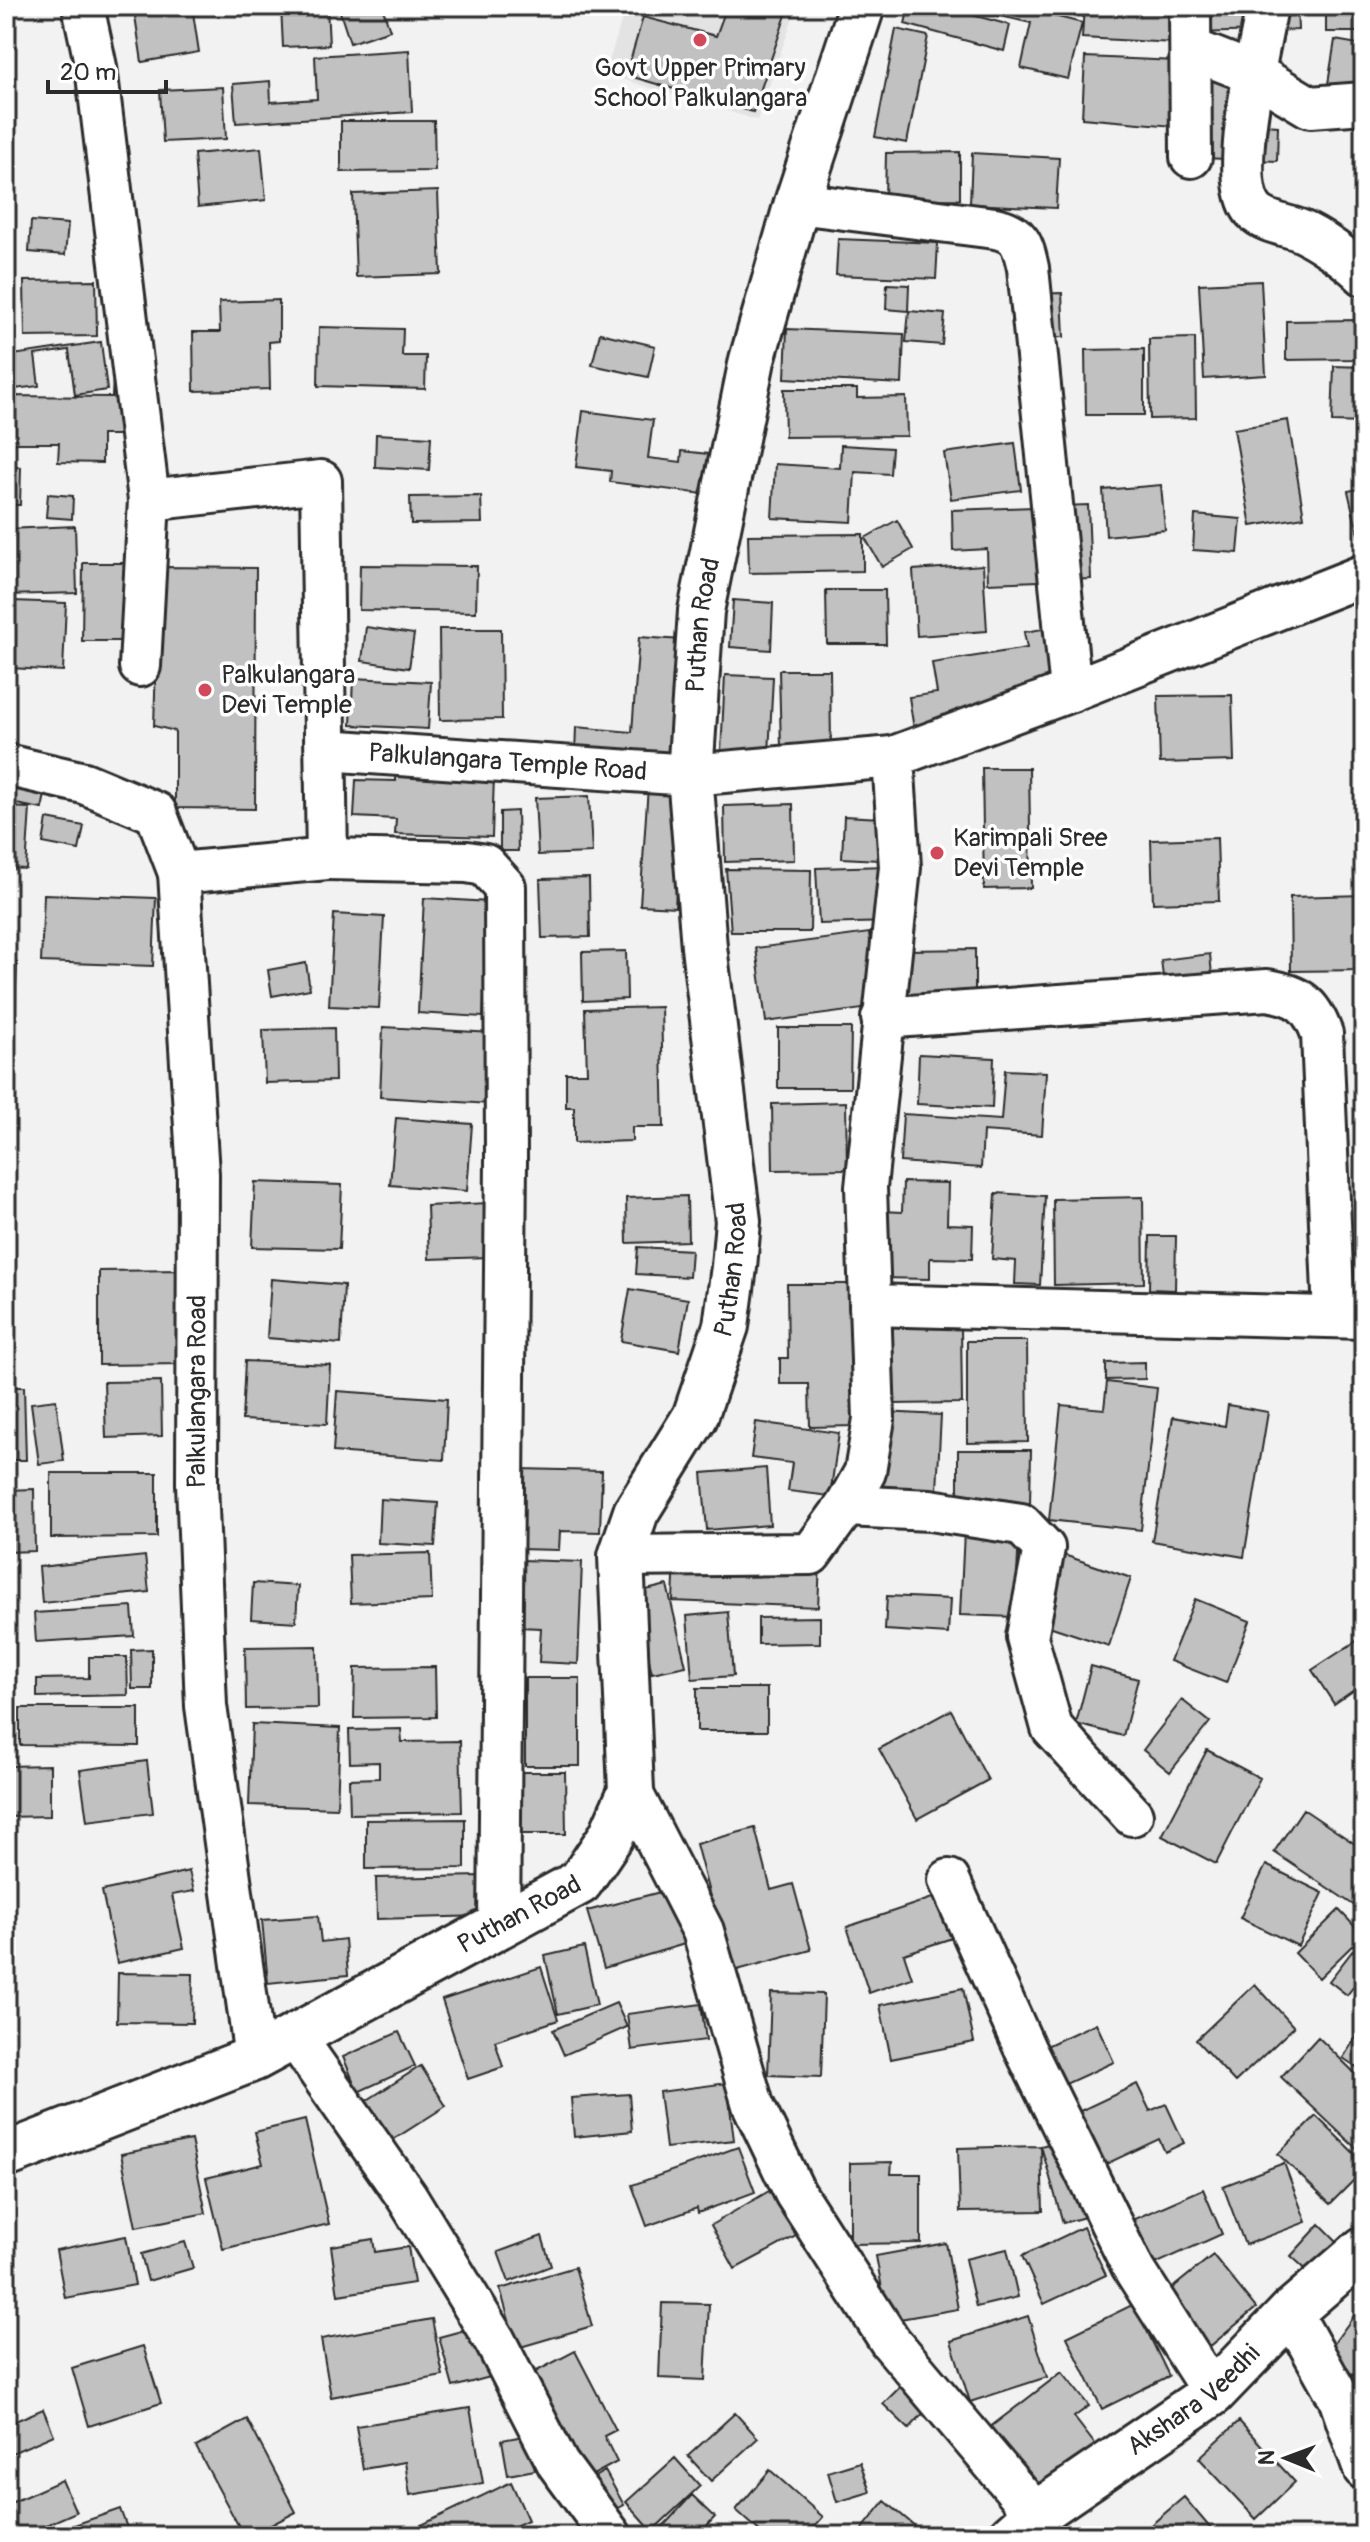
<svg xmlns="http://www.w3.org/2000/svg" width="1370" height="2542" font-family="Pangolin,sans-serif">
<rect width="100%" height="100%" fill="#f2f2f2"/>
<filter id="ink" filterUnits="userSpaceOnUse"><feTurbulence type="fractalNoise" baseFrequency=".0125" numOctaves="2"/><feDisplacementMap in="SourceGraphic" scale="16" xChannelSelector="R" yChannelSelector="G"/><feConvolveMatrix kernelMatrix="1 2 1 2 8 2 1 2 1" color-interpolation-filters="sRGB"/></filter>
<g filter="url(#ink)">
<!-- built -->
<path fill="#e3e3e3" d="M626,6h171l-40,114 -152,-46z"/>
<!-- building -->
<path fill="#c1c1c1" stroke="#2b2b2b" stroke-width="2" d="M151,6h41l7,46 -57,10 -8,-53z
M281,6h46l2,39 -46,2z
M338,6h44l8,24 -40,13z
M727,6h62l-36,106 -127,-37 17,-58 73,19z
M909,6h29l72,19 -6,26 -99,-27z
M956,6h96l-2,9 32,8 -14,56 -47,-11 10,-45z
M1084,6h92l-2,37 -92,-5z
M1195,6h102l1,24 -103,3z
M1326,6h38v26h-38z
M896,29l32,7 -21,107 -32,-6z
M1335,40l29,5v45l-36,-6z
M409,50l3,62 -176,11 -3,-39 37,-3 1,21 46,-3 -2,-43z
M1085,57l92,4 -3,65 -92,-8z
M1204,80l51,2 -2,42 25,2 -1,35 -75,-3z
M223,87l3,52 -63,3 -3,-52z
M341,121h93l1,50 -94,1z
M261,148l5,52 -68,7 -4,-53z
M960,152v47l-75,1 1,-47z
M972,153l87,5 -3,50 -86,-4z
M438,191l3,83 -85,3 -3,-83z
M31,221l37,3 -3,31 -36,-3z
M838,239l100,4 -2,36 -100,-4z
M96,280l1,56 -72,1 -1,-56z
M1261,281l5,94 -62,4 -5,-95z
M887,284l22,1 -1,26 -22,-2z
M1062,293l2,44 -34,1 -2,-44z
M279,300v41l-10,1 1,47 -76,2 -1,-59h27l-1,-30z
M909,311l36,3 -3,31 -36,-3z
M1357,320v39l-71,1v-39z
M319,327l84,2 -1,27h24l-1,33 -107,-3z
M787,329l117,5 -2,50 -117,-6z
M600,333l55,13 -7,31 -56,-12z
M1195,338l1,80 -46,1 -1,-80z
M101,342l6,48 -32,5 -6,-45 -34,5 4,31 -33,4v-34z
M1144,349v66h-58l-1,-65z
M1334,366l30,1v56l-32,-1z
M113,376h8v59h-19v28l-44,-1 1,-19h-53v-47l106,1z
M784,389h73v9l49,-1 1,39 -122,1z
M583,411l70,9 -5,38 33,4 1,-11 26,3 -5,40 -93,-12 1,-11 -35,-4z
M1288,420l16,97 -53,9 -17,-97z
M376,434l55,3 -2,33 -54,-3z
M1015,443l6,47 -70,9 -7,-46z
M841,445l51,3 -2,26 -35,-2 -3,50 -80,-4 3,-54 65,4z
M6,466l15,1 -1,38h-14z
M1161,485l4,45 -59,6 -3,-46z
M1364,488v72l-16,-69z
M48,494l25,2 -1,23 -26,-2z
M481,496l1,27 -71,1 -1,-27z
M1088,505l3,74 -103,4 -1,-34 -34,2 -1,-41z
M1195,515l46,4 -3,34 -45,-3z
M897,520l16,29 -31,18 -17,-29z
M75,526l2,67 -71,2v-66z
M863,534v37l-114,2 -1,-38z
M83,563h41v78h-42z
M360,565l117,1 -1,46 -117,-2z
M983,565l4,66 -70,5 -4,-66z
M159,567l97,1 -1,241 -80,-1v-77l-21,-5z
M826,590h59l1,54h-59z
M733,600l40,3 -2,47 -41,-3z
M13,601l53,2 -3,68 -53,-3z
M366,627l48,7 -5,34 -47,-7z
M1049,628l18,36 7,47 -159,25 -6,-39 28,-4 -5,-30 95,-15 -3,-16z
M439,629h62l1,90 -62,1z
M639,637l43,3 -10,123 -97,-8 1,-28 56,5z
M779,670h51l1,77 -50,1z
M725,675l48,2 -4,77 -48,-2z
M353,678l78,4 -3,47 -77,-4z
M1232,695l2,66 -74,2 -2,-67z
M982,768h47l2,120 -47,1z
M396,771l98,4 -2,62 -97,-3 1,-15 -42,-2 2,-37 40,1z
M10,778l37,7 -5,24 -36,-7z
M648,786l34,2 -7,119 -35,-2z
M589,796l3,57 -54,2 -3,-57z
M793,804l1,56 -69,2 -1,-56z
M6,807l24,1 -4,61 -20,-1z
M517,811l1,40h-18v-39z
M844,816l37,2 -2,42 -37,-2z
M47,819l37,7 -5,24 -36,-7z
M1217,838l2,63 -66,2 -2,-63z
M888,866l1,56 -70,2 -3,-56z
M726,869l85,1 -1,62h-79z
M589,878l1,59 -48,1 -2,-59z
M44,894l112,4 -3,68 -112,-4z
M1364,895v75l-73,1 -1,-74z
M424,898l65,4 -6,115 -65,-4z
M334,914l50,3 -5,91 -50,-2z
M869,933l9,74 -112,15 -10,-74z
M975,949v45l-69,1v-45z
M626,951l1,48 -44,2 -1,-49z
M1210,954l4,43 -48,5 -5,-42z
M6,962l11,1 -2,46 -9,-1z
M306,963l4,26 -38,7 -4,-26z
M661,1007l3,120h-32v14l-58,2v-36h-8v-34h21l-2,-64z
M383,1027l111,6 -4,71 -110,-7z
M334,1028l1,53 -70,2 -2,-53z
M778,1028h73l-1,60h-72z
M919,1054l75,4 -2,50 -75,-4z
M1005,1070l41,2 -4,63 -59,-4 -2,37 -81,-6 3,-48 98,6z
M846,1102l1,67 -74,1 -1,-66z
M396,1118l76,6 -5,67 -77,-6z
M255,1182l87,3 -3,64 -87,-2z
M903,1182l45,1 -1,41 26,1 -1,34 -42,-1v21l-50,-1 1,-67 21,1z
M996,1193l49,3 -5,89 -25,-1 1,-23 -24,-2z
M687,1196l1,45 -61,2 -1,-45z
M1143,1197l1,86 -90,2 -1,-86z
M488,1203l2,54 -61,2 -2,-53z
M1150,1236h26l-1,54 -26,-1z
M638,1247l53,3 -2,27 -53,-3z
M184,1270v94l-85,1v-94z
M271,1279l73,6 -3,59 -74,-6z
M787,1284h64l3,142 -44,1 -1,-43h-29v-26h8z
M630,1289l58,10 -9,52 -58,-10z
M961,1326l1,77 -70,1v-77z
M967,1341h60l1,101 -61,1z
M245,1361l85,4 -3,59 -85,-4z
M1145,1362v17l-39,1v-17z
M161,1381l1,55 -56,2 -2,-56z
M1107,1382l50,6 -16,142 -92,-10 12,-115 43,4z
M6,1387h18l2,73h-20z
M337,1391l110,8 -3,61 -111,-8z
M56,1400l8,61 -25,3 -8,-61z
M1228,1405l40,7 -24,145 -92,-16 21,-124 52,9z
M883,1412l58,3 -4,75 -58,-3z
M756,1422l83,11 -9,63 -42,-5 4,-28 -41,-5z
M958,1450h73l-1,55 -72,1z
M766,1468l4,57 -63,5 -5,-57z
M520,1469l82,2 -2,61 -40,-1 -1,19 -41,-1z
M51,1473h106v64l-106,1z
M34,1489l1,62 -29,1v-62z
M380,1499l58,4 -3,43 -57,-3z
M964,1531l55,3 -4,83 -55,-2z
M430,1553l2,47 -81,3 -2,-48z
M1061,1554l70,24 -22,68 -72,-24z
M145,1556l4,36 -107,11 -3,-36z
M675,1556l145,6 -2,45 -145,-6z
M521,1560l61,2 -4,102 -39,-2 2,-34 -23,-1z
M253,1583l45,3 -2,36 -45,-3z
M667,1585l19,81 -34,7 -18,-80z
M887,1596l63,3 -2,35 -63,-4z
M1195,1599l55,22 -24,62 -56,-22z
M132,1607l2,29 -98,6 -2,-29z
M728,1612l5,64 -41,3 -5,-63z
M820,1617v26l-62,1v-26z
M1364,1636v63l-7,-11 -23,16 -22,-34z
M317,1646l1,62 -72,1 -1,-62z
M152,1649v40h-20l-1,-39z
M89,1657h38l1,38 -91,2v-18l52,-1z
M1091,1666l47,13 -15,57 -47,-12z
M435,1667l1,50 -82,1 1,-50z
M525,1678h55v88h-55z
M697,1688h70v43h-70z
M1182,1700l28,22 -40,50 -27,-22z
M20,1708h119v38l-119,-1z
M951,1710l37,70 -71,39 -38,-70z
M252,1724l88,4 -3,80 -88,-3z
M401,1729l1,13 58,-1 2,71 -112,2 -1,-35 30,-1v-16l-29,1 -1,-33z
M1207,1750l53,28 -44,86 -54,-28z
M147,1761l6,52 -66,8 -7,-51z
M50,1765v51l-44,1v-51z
M509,1772h56l1,62h-57z
M1303,1809l61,41v56l-3,4 -87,-58z
M465,1819v49l-99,1v-49z
M755,1828l16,62 22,-6 18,66 -81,22 -34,-128z
M1266,1865l57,28 -25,53 -58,-28z
M189,1871l5,20 -22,4 12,53 -67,15 -15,-72z
M483,1876v40l-106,3 -1,-41z
M668,1890l20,53 -84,25 -17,-57z
M947,1893l14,42 -57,19 8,24 -43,15 -22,-66z
M1339,1910l24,25 -44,43 -24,-25z
M318,1916l3,26 24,-3 3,36 -80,8 -6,-63z
M1364,1936v37l-17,22 -18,-14z
M584,1947l13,58 -39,9 -13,-58z
M541,1967l17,53 -63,21 8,26 -35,12 -26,-79z
M118,1973l75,1 -1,49 -75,-1z
M1255,1984l39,43 -59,55 -39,-42z
M963,1988l11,54 -83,17 -11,-54z
M771,1993l53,1 -3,83 -53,-2z
M616,2003l11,24 -63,28 -11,-25z
M701,2004l5,36 -74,10 -5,-36z
M1096,2023l18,39 -55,25 -17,-39z
M1364,2024v48l-21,-14z
M399,2032l16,34 -57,26 -15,-35z
M1318,2037l46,45v74l-83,-79z
M421,2066l25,40 -66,42 -25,-40z
M727,2083l7,57 -68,8 -7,-56z
M1137,2084l13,27 16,-7 18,39 -19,9 -6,-13 -57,27 -24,-54z
M629,2094l3,37 -58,6 -3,-39z
M1316,2116l48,47v7l-34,34 -52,-50z
M305,2120l24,104 -106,25 -17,-71 57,-14 -8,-32z
M1070,2138l22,77 -29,8 -22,-77z
M191,2140l15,73 -70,14 -15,-73z
M1041,2146l2,65 -83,1 -2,-64z
M738,2147l17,45 -57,21 -1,-5 -50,18 -15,-41z
M892,2162l-1,12h30v69l-71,1v-81z
M1284,2163l22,59 -61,23 -22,-59z
M1203,2189l19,45 -71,32 -19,-46z
M769,2191l29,44 -63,34 -24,-44z
M1320,2224l20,20 -29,30 -20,-18z
M1083,2227l23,48 -62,29 -22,-48z
M126,2236l9,49 -70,13 -9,-48z
M542,2236l9,30 -42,16 -11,-30z
M373,2239l2,13 33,-5 6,36 -76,12 -7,-49z
M185,2242l8,26 -45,13 -7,-27z
M946,2243l12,66 -70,12 -12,-65z
M1007,2249l11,48 -42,10 -11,-48z
M1213,2255l43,53 -48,40 -43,-54z
M575,2267l17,59 -75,22 -17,-59z
M1364,2302v73l-4,5 -34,-26z
M662,2303l47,1 -4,76 -46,-2z
M1134,2304l35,72 -67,33 -35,-72z
M1028,2316l19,61 -77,25 -19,-61z
M432,2319l11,57 -112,21 -10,-58z
M476,2327l14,50 -37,10 -14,-50z
M143,2346l18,57 -72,23 -17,-58z
M575,2351l41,79 -12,6 13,26 -33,18 -25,-48 5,-3 -29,-57z
M1062,2372l27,34 -15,11 23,30 -58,45 -50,-64z
M903,2384l25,24 -19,21 -26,-25z
M470,2408l13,75 -73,12 -5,-33 -42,7 -7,-43z
M43,2409l11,26 -42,18 -6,-13v-15z
M735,2413l23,25 -47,43 -23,-25z
M247,2419l49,93 -46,24h-6l-48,-89z
M1239,2421l56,61 -39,37 -57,-61z
M529,2435l6,35 -27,5 -6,-35z
M675,2458l25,28 -48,45 -26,-29z
M860,2462l10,30 -33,10 -9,-30z
M770,2470l53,47 -17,19h-41l-29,-26z
M605,2471l19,34 -21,11 -19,-33z
M62,2480l14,32 -55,24h-10l-5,-12v-19z
M511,2482l17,38 -34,16h-81l-2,-6z
M692,2495l23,22 -18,19h-43z
M1184,2497l33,39h-79z
M885,2501l31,26 -7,9h-52z
M120,2509l10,27h-87z"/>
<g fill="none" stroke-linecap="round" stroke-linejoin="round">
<defs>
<g id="street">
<path d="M83,6l13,61 53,433 172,-19 6,378 140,3 18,3 20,22 1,273 -7,766"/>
<path d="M1190,6l1,151"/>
<path d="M1267,6c-7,42 -41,173 -13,205 11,12 32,14 45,19 18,7 52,31 65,45"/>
<path d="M1191,49l64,25 55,33 54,-4"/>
<path d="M797,203l198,25c25,5 28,17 33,40l43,423"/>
<path d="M140,666l9,-166"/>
<path id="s1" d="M326,750l364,25 203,-18 178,-66 293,-116"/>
<path d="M6,765l78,18 72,30 23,60"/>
<path d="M882,1018l385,-28c32,5 44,14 55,44l12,283"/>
<path d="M870,1305l494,13"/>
<path d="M846,1506l84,4 91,14 23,24 -17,89 25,91 80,87"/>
<path d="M621,1556l190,-2 35,-48 19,-34 9,-53 -8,-232 34,-320 -7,-110"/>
<path d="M631,1791l72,140 50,174 42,88 95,148 146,173"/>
<path d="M949,1880l76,169 107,217 81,127"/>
<path d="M295,2037l112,160 88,144 63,123 53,72"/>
<path id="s2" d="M255,2058l-49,-352 -9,-223 1,-309 -19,-301 148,-14"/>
<path d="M1291,2312l48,86 25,71"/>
</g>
<g id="secondary">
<path id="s3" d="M6,2155l249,-97 325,-176 31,-46 20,-45 -10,-235 15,-44 59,-95 31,-91 8,-59 4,-46 -34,-274 -14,-172 11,-164 51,-251 45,-157 65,-197"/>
<path id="s4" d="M1011,2536l25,-22 177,-121 78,-81 73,-63"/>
</g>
</defs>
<!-- street casing -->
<use href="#street" stroke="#2b2b2b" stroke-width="46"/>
<!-- secondary casing -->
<use href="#secondary" stroke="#2b2b2b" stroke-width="50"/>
<!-- street -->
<use href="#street" stroke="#fff" stroke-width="40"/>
<!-- secondary -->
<use href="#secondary" stroke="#fff" stroke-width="44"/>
</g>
</g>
<!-- markers -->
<g fill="#d1495b" stroke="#fff" stroke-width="3">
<circle cx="700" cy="40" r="8"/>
<circle cx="205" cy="690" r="8"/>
<circle cx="937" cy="853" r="8"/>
</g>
<g text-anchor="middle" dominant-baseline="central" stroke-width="7" stroke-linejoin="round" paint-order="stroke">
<!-- poi labels -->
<g font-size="26" fill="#2b2b2b" stroke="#fff" text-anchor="start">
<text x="700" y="68" text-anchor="middle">Govt Upper Primary<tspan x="700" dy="30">School Palkulangara</tspan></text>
<text x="221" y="675">Palkulangara<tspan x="221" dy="30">Devi Temple</tspan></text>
<text x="953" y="838">Karimpali Sree<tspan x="953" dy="30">Devi Temple</tspan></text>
</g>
<!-- street labels -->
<g font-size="26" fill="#2b2b2b" stroke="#fff">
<text stroke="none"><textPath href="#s3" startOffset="1936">Puthan Road</textPath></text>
<text stroke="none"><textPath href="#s1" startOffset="182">Palkulangara Temple Road</textPath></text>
<text stroke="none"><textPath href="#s3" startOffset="1288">Puthan Road</textPath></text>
<text stroke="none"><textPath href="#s2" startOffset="670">Palkulangara Road</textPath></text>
<text stroke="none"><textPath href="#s3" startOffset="568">Puthan Road</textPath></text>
<text stroke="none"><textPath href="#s4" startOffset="228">Akshara Veedhi</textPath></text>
</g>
</g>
<!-- margin -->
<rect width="1370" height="2542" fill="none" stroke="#fff" stroke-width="32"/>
<rect x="16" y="16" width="1338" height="2510" fill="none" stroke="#2b2b2b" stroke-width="3" filter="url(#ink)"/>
<!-- north arrow -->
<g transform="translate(1286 2458) rotate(271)" stroke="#ffffff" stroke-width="6" paint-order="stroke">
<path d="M0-6L14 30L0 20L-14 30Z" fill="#2b2b2b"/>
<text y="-12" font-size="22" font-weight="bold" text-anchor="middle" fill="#2b2b2b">N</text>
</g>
<!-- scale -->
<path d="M48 80v12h118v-12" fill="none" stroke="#2b2b2b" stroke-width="4"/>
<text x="60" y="80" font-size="24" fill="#2b2b2b" stroke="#ffffff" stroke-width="6" paint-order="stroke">20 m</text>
</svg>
